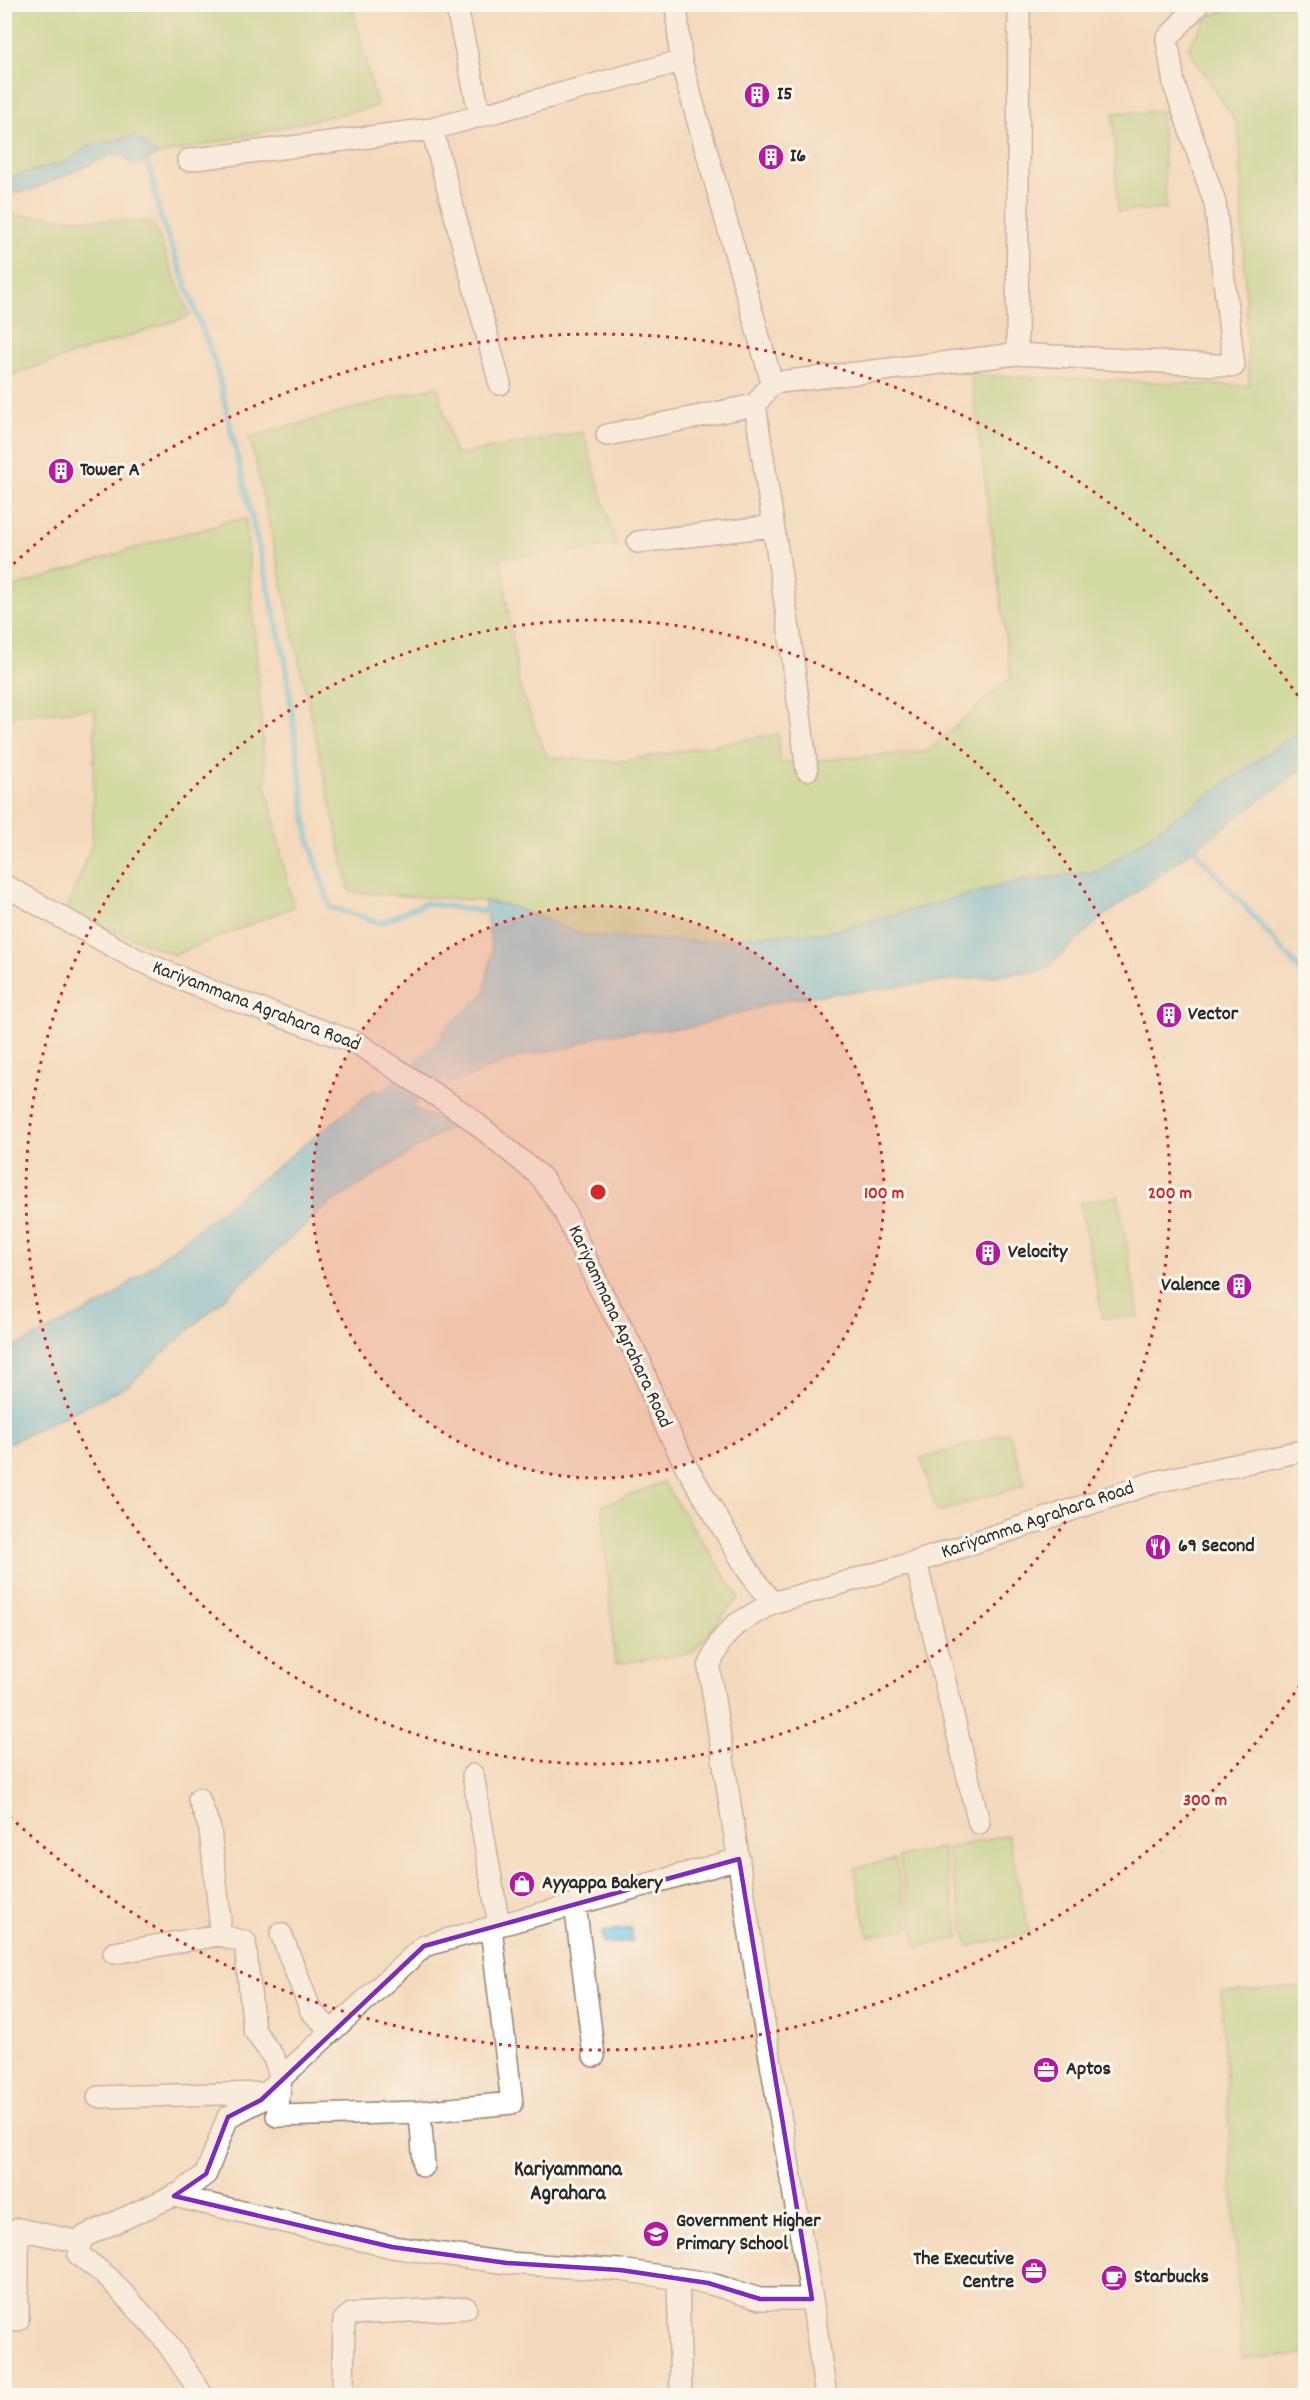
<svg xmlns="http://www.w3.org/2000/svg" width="1310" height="2400" font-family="Dekko,sans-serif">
<rect width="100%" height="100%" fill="#fbf7ec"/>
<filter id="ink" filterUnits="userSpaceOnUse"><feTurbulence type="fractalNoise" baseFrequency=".0167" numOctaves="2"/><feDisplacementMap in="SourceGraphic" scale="12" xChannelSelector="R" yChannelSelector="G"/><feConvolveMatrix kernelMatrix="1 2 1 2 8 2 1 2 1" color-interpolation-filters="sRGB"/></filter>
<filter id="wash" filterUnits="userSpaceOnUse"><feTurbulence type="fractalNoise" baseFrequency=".008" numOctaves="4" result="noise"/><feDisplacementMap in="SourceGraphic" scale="24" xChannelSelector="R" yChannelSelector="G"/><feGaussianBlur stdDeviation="1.35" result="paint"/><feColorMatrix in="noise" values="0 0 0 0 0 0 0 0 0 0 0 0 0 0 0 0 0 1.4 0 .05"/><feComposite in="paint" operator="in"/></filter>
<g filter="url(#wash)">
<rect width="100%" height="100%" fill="#f4dabd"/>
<!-- green -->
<path fill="#aad783" stroke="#6a8157" stroke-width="1.5" d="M5,5h347l25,101 -218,49 -26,-19 -45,10 -18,14 -65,19z
M1244,5h61v722l-206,144 -88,12 -185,50 -62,2 -60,7 -118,-6 -76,-30 -25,-5 -135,-9 -100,-455 187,-51 18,69 128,-23 34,114 -116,12 18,128 28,71 72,5 159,-28 2,29 147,-11 84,-75 -40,-302 278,11 -10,-259 -51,-79 21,-32z
M1161,111l5,98 -48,2 -5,-98z
M9,215l144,8 37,93 -185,61 -1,-160z
M246,519l20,266 27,122 -119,48 -108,-44 26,-67 3,-135 -90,7v-126l162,-52 50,-12 5,-4z
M1118,1196l21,120 -36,2 -23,-115z
M1009,1432l16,53 -88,27 -16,-53z
M663,1482l76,115 -47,56 -77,11 -13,-158z
M1008,1835l21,98 -61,13 -21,-98z
M942,1848l18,90 -43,9 -18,-90z
M895,1859l14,69 -41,8 -14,-68z
M1305,1987v368l-63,3 -21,-366z"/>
<!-- water -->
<path fill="#62bfe0" stroke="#467586" stroke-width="1.5" d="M134,136l25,19 -26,11 -10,-11h-12l-79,35 -27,4v-15l65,-19 18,-14z
M1305,727v40l-205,152 -56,51 -257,29 -95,28 -92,8 -25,11 -53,10 -70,27 -27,-22 22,-34 37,-33 8,-43 -8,-50 26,5 76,30 118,6 60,-7 62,-2 185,-50 88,-12z
M374,1090l78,36 -127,81 -198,179 -122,59v-93l102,-51z
M631,1928l2,13 -30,3 -1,-12z"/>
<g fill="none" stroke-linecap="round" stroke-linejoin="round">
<!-- stream -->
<path stroke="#62bfe0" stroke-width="6" d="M138,157l12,11 10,47 56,151 69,293 23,177 22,71 51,16 44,-20 68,10
M1190,844l110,126"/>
<!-- river -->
<path stroke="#62bfe0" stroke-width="34" d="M360,1130c39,-28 68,-64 108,-92"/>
</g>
</g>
<g filter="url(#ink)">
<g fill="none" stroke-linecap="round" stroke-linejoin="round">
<defs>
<path id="minor" d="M456,4l24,112
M676,4l5,57 91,322 245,-29 217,12 -19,-163 -41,-119 -7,-45 31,-35
M188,160l244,-31
M1017,354l2,-350
M772,383l-17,22 34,224 18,141
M500,384l-68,-255 249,-68
M607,435l148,-30
M638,542l135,-16
M4,885l130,73 86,37 137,48 109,72 75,62 23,34 36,78 40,72 19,52 27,53 63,106 23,31
M916,1562l63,261
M473,1775l26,150
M199,1799l11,30 10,91 -1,15
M575,1904l19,152
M281,1934l30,77 21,20
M114,1953l105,-18 26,7 9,88 20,28 7,20 -4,38 143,-4 92,-9 -21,-175
M98,2097l169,-4
M420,2112l4,54
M174,2196l218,51 115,16 113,7 88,13 52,16h52
M678,2279l3,117
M4,2323l14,-3v-91l62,13
M203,2396l-40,-59 -55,-60 -29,-22 1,-13 5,-6 97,-44 24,-18 22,-57 33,-17 20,-22 143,-132 315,-87
M340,2396l3,-5 1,-71 7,-6 115,-6
M826,2396l-14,-97 -52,-299 -51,-333 11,-25 15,-17 37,-22 144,-41 239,-80 151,-32"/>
</defs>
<!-- minor casing -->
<use href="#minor" stroke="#908274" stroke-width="24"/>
<!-- minor -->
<use href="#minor" stroke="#fff" stroke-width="21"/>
</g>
</g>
<!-- marked area -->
<path d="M0 0H1310V2400H0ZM739,1859l73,440h-52l-52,-16 -88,-13 -113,-7 -115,-16 -218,-51 32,-22 22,-57 33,-17 163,-154z" fill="#f4dabd" fill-opacity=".55" fill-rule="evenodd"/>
<path fill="none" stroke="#7b2cbf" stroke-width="4.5" stroke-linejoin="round" d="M739,1859l73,440h-52l-52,-16 -88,-13 -113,-7 -115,-16 -218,-51 32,-22 22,-57 33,-17 163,-154z"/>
<!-- distance rings -->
<circle cx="598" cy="1192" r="286" fill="#d62828" fill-opacity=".12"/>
<g fill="none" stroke="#d62828" stroke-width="3" stroke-dasharray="3 6">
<circle cx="598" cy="1192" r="286"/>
<circle cx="598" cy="1192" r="572"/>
<path d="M1305 1678A858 858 0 0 1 7 1814M7 570A858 858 0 0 1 1305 706"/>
</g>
<!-- icons -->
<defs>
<symbol id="building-disc" viewBox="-11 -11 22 22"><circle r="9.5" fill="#b5179e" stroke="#fbf7ec"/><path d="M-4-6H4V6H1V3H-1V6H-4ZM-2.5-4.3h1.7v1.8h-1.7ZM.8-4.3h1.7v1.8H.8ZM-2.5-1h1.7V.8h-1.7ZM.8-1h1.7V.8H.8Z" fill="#fff"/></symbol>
<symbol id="restaurant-disc" viewBox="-11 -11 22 22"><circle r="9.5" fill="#b5179e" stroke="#fbf7ec"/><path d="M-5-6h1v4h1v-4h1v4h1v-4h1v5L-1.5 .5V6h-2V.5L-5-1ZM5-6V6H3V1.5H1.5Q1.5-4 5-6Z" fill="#fff"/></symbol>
<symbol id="shop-disc" viewBox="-11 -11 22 22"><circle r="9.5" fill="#b5179e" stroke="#fbf7ec"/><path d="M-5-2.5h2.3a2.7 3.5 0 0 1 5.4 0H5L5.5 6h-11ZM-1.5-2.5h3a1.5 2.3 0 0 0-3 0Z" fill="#fff"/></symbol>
<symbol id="office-disc" viewBox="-11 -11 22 22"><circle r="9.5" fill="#b5179e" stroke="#fbf7ec"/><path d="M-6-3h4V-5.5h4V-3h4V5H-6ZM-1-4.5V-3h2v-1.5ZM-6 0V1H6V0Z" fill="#fff"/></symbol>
<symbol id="school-disc" viewBox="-11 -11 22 22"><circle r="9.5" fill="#b5179e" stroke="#fbf7ec"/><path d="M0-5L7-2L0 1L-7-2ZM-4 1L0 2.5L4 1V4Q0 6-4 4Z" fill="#fff"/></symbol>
<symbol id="cafe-disc" viewBox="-11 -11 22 22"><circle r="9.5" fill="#b5179e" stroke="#fbf7ec"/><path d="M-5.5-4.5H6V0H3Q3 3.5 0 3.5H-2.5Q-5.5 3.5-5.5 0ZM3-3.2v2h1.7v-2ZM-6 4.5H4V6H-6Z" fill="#fff"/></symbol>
</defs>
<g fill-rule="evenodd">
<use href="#building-disc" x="742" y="80" width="30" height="30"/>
<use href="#building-disc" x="756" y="142" width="30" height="30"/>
<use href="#building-disc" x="46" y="456" width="30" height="30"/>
<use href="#building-disc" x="1154" y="1000" width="30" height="30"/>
<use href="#building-disc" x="973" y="1238" width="30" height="30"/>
<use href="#building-disc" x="1224" y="1271" width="30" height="30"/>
<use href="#restaurant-disc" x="1143" y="1532" width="30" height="30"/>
<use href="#shop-disc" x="507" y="1869" width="30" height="30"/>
<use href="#office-disc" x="1031" y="2055" width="30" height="30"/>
<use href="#school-disc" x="641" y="2219" width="30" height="30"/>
<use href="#office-disc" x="1019" y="2256" width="30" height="30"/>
<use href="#cafe-disc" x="1099" y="2263" width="30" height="30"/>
</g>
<g text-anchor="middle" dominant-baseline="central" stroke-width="6" stroke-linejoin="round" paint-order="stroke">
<!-- poi labels -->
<g font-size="20" font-weight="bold" fill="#2b2b2b" stroke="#fbf7ec" text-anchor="start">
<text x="777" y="95">I5</text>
<text x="790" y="157">I6</text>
<text x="80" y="471">Tower A</text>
<text x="1188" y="1015">Vector</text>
<text x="1008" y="1253">Velocity</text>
<text x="1220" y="1286" text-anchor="end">Valence</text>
<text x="1178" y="1547">69 Second</text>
<text x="542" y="1884">Ayyappa Bakery</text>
<text x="1066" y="2070">Aptos</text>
<text x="676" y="2222">Government Higher<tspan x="676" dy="23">Primary School</tspan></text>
<text x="1014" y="2260" text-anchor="end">The Executive<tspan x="1014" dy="23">Centre</tspan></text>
<text x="1134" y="2278">Starbucks</text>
</g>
<!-- street labels -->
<g font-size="20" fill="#2b2b2b" stroke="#fbf7ec">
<text transform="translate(256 1007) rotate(21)">Kariyammana Agrahara Road</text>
<text transform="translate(619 1327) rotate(65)">Kariyammana Agrahara Road</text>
<text transform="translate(1038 1521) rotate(-19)">Kariyamma Agrahara Road</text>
</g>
<!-- neighbourhood labels -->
<g font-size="21" font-weight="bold" fill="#2b2b2b" stroke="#fbf7ec">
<text x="568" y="2171">Kariyammana<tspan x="568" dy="24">Agrahara</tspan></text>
</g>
</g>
<circle cx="598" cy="1192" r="9" fill="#d62828" stroke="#fbf7ec" stroke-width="3"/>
<g font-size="18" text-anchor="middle" font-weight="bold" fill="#d62828" stroke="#fbf7ec" stroke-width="6" stroke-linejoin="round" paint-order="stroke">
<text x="884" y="1198">100 m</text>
<text x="1170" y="1198">200 m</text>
<text x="1205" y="1805">300 m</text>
</g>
<!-- margin -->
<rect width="1310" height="2400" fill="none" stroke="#fbf7ec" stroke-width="24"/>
</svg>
